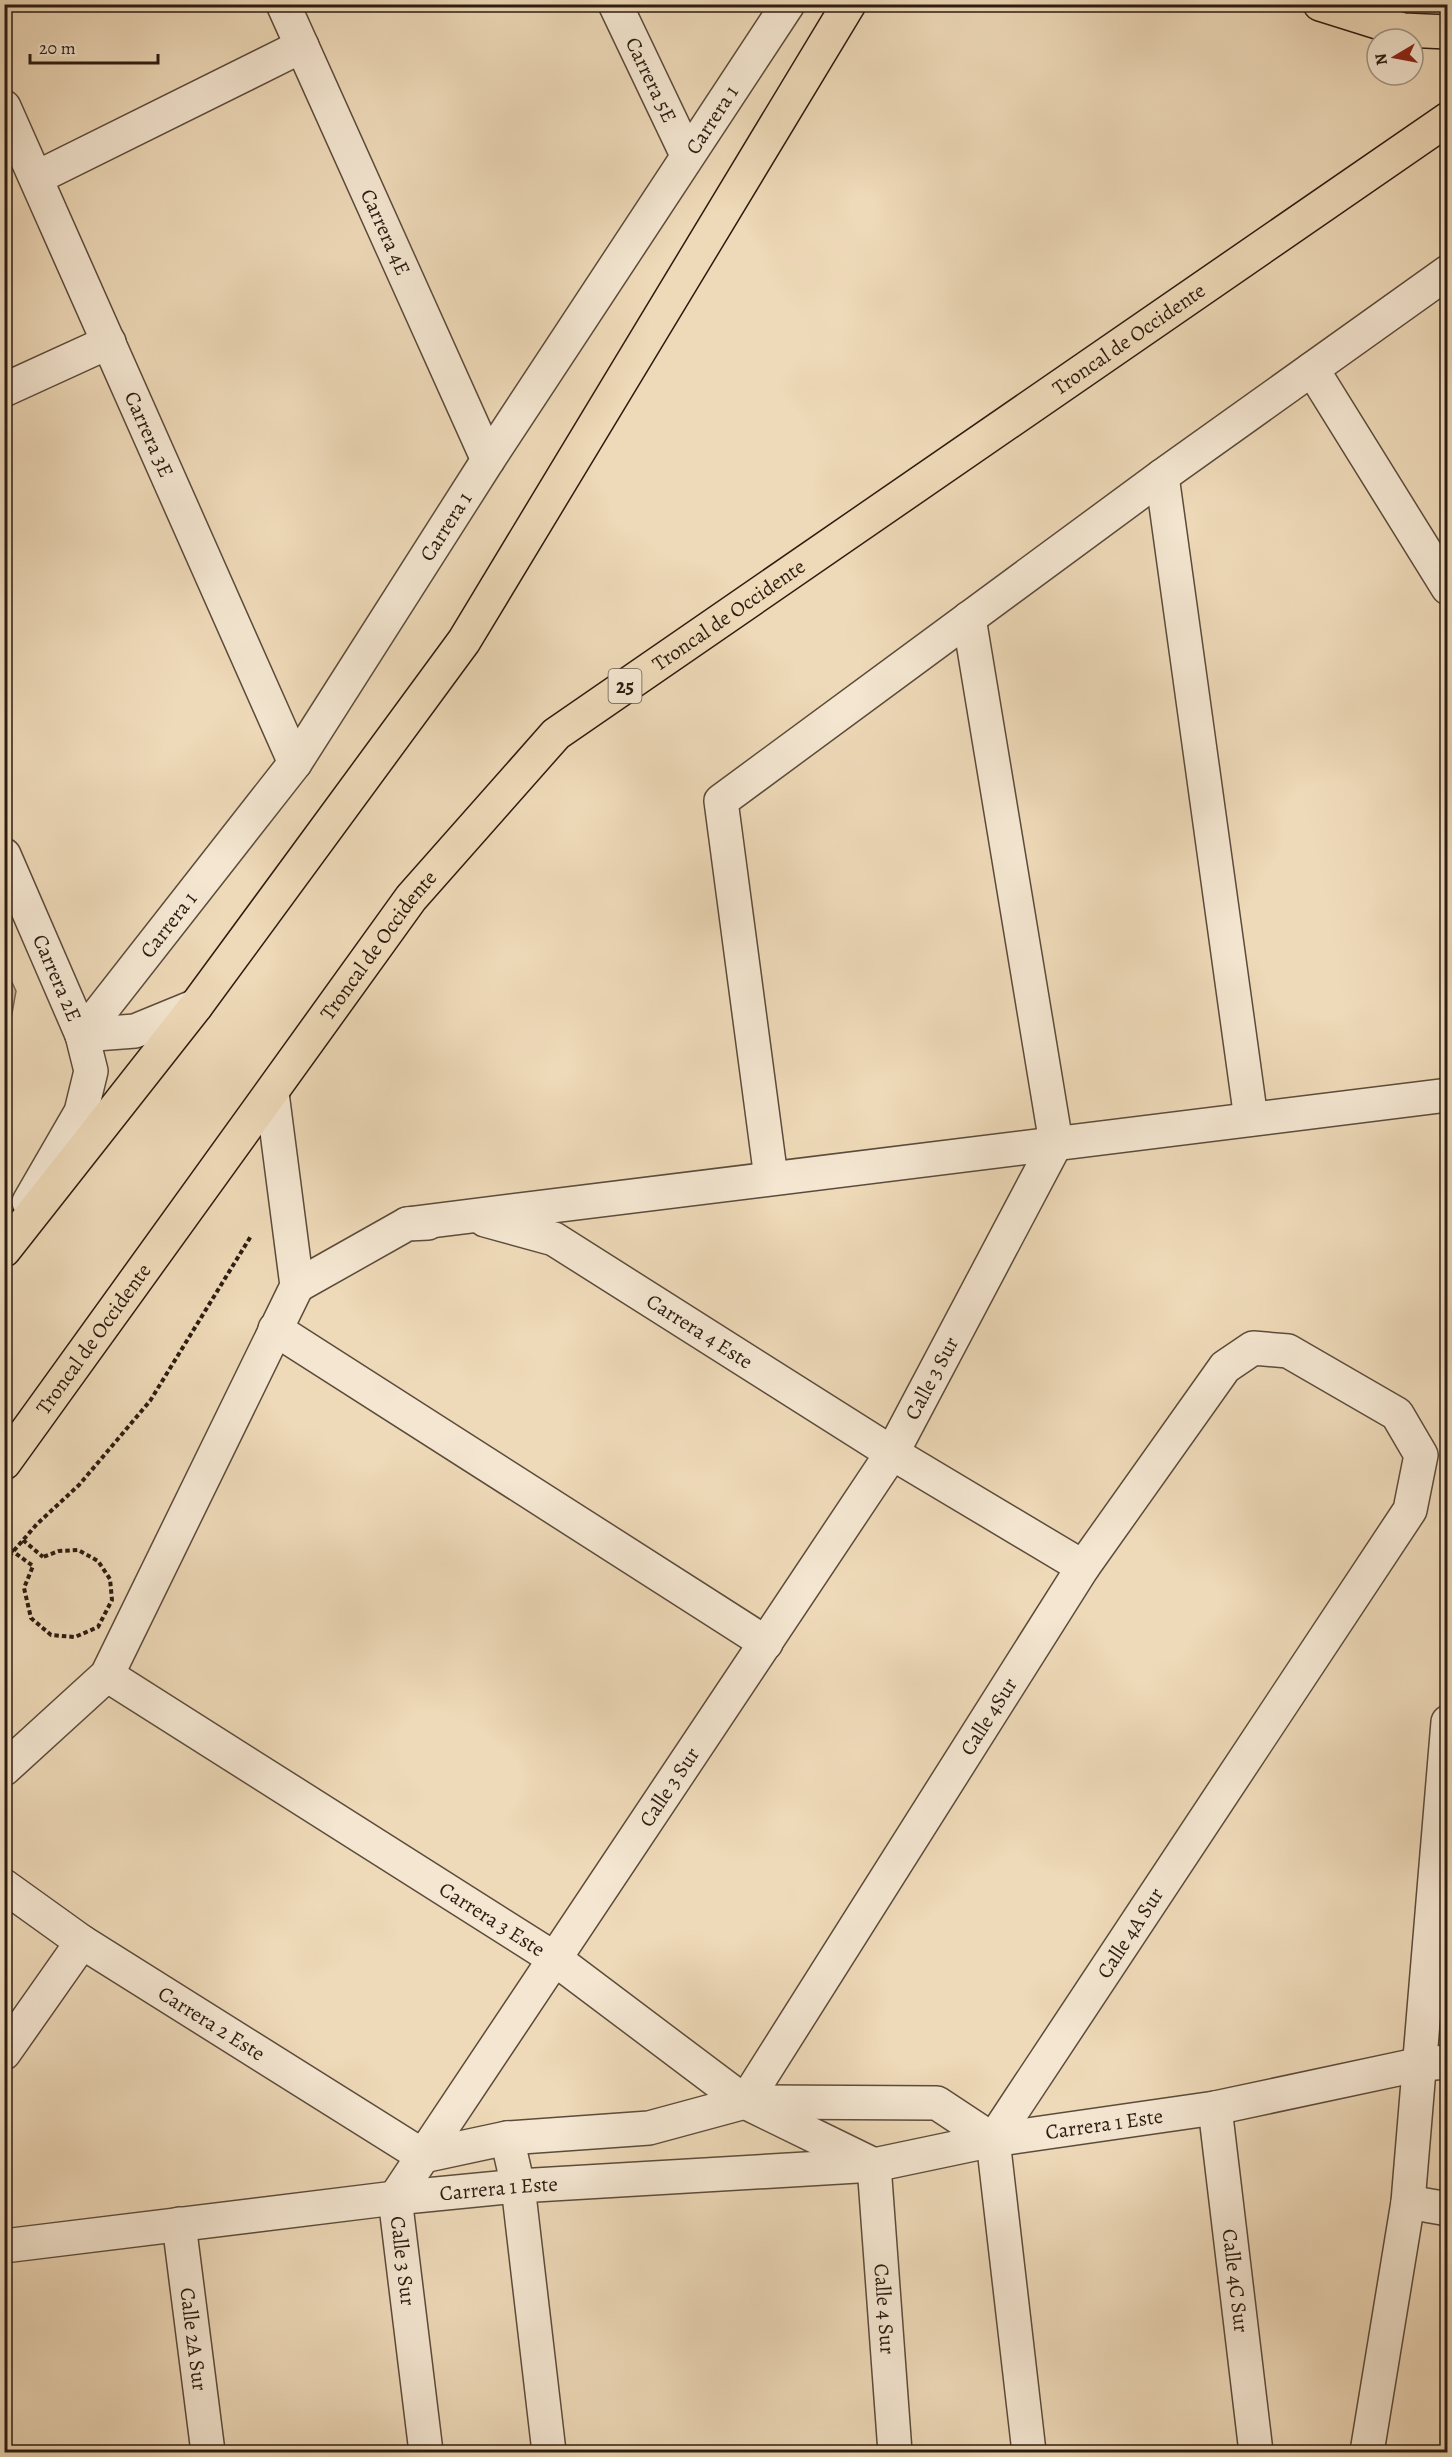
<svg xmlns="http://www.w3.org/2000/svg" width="1452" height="2457" font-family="Alegreya,serif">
<rect width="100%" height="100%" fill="#eed9b8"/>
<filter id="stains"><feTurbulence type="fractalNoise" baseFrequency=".00333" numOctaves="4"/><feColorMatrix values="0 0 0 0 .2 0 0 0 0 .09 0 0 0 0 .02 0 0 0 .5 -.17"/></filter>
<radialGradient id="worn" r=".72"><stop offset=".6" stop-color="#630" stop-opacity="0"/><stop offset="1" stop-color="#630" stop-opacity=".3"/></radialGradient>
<!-- green -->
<path fill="#cdb99c" stroke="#7c6a56" stroke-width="1.5" d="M1320,5h127v27z
M4,965l12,26 -11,61h-1z"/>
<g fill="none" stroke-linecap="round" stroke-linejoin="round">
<defs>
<g id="street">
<path id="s1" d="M283,4l205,456"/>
<path id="s2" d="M615,4l72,151"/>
<path id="s3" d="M4,107l291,656"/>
<path d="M36,178l266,-132"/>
<path d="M1312,369l136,219"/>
<path d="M4,390l105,-48"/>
<path d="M1162,476l89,643"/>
<path id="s4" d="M4,855l78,180 9,36 -10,41 -52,90"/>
<path id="s5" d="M82,1035l213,-272 193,-303 300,-456"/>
<path d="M82,1035l53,-4 61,-25"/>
<path d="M771,1178l-50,-377 441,-325 286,-204"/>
<path id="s6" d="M485,1220l69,19 338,214 191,114"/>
<path d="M407,1224l1041,-129"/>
<path d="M297,1286l110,-62 21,-1"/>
<path d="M275,1329l491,314"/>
<path id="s7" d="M107,1675l448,284 190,143 129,63 21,287"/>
<path d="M4,1769l103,-94 190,-389 -25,-193"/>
<path id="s8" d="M4,1886l78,56 341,214 84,-18 142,-10 96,-26 192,1 56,37"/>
<path d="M4,2053l78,-111"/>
<path id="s9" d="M745,2102l338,-535 142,-200 28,-19 35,3 109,63 24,41 -11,55 -417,630 36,312"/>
<path id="s10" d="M1215,2108l41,344"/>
<path d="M507,2138l11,48 31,266"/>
<path d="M1408,2202l40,7"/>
<path id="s11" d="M179,2224l29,228"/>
<path id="s12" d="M4,2246l391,-48 123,-12 356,-21 119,-25 222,-32 206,-44 27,-2"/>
<path id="s13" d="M426,2452l-31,-254 497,-745 164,-310 -87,-525"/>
<path d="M1367,2452l41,-250 40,-480"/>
</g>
<g id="highway">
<path d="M1320,4l83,26 45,2"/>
<path d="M4,1250l192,-244 268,-365 385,-637"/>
<path id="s14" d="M4,1463l407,-565 145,-164 892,-615"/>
</g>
</defs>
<!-- street casing -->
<use href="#street" stroke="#5c4b3b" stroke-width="36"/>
<!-- highway casing -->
<use href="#highway" stroke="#2c1c11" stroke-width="36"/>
<!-- path -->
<path stroke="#2c1c11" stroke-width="4" stroke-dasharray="4.5 3" stroke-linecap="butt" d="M23,1540l20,17
M4,1562l33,-38 42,-39 71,-84 101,-165"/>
<!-- street -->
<use href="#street" stroke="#f4e6d1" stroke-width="33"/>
<!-- highway -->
<use href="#highway" stroke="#eed9b8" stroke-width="33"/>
<!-- path-bridge -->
<path stroke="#2c1c11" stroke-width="4" stroke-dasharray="4.5 3" stroke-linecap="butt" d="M4,1545l29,21 -9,22 7,30 20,17 24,2 23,-10 14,-27 -2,-21 -12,-18 -20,-11 -19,1 -16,6"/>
</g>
<g text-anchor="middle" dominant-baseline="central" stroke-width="4.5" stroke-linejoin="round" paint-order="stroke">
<!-- shield labels -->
<rect fill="#f4e6d1" stroke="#68594b" stroke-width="1.5" x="608.5" y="669" width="33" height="34" rx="4.5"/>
<g font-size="20" font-weight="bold" fill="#2c1c11">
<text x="625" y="686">25</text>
</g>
<!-- street labels -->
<g font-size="21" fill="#2c1c11" stroke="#f4e6d1">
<text stroke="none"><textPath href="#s2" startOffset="84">Carrera 5E</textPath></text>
<text stroke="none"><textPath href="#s5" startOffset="1112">Carrera 1</textPath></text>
<text stroke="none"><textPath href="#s1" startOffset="250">Carrera 4E</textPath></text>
<text stroke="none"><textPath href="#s14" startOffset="1611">Troncal de Occidente</textPath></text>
<text stroke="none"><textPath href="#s3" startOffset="358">Carrera 3E</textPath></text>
<text stroke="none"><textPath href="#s5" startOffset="626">Carrera 1</textPath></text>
<text stroke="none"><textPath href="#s14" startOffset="1125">Troncal de Occidente</textPath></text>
<text stroke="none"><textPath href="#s5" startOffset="140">Carrera 1</textPath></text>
<text stroke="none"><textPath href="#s14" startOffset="639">Troncal de Occidente</textPath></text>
<text stroke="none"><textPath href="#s4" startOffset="134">Carrera 2E</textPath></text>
<text stroke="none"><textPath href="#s6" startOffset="244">Carrera 4 Este</textPath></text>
<text stroke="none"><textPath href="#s14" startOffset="153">Troncal de Occidente</textPath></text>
<text stroke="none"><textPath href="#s13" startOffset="1236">Calle 3 Sur</textPath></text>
<text stroke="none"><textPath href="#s9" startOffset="456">Calle 4Sur</textPath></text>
<text stroke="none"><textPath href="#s13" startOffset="750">Calle 3 Sur</textPath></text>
<text stroke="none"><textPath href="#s7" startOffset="456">Carrera 3 Este</textPath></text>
<text transform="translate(1130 1933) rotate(-57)">Calle 4A Sur</text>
<text stroke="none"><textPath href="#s8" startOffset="249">Carrera 2 Este</textPath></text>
<text stroke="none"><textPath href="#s12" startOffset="1108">Carrera 1 Este</textPath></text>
<text stroke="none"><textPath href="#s12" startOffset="498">Carrera 1 Este</textPath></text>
<text transform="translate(403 2261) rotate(83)">Calle 3 Sur</text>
<text stroke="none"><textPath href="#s10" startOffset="174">Calle 4C Sur</textPath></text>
<text stroke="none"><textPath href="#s7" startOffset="1056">Calle 4 Sur</textPath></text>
<text stroke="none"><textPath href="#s11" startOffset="116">Calle 2A Sur</textPath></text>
</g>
</g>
<!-- margin -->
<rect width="1452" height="2457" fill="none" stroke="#eed9b8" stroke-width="24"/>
<rect x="6" y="6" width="1440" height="2445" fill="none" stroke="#2c1c11" stroke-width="3"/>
<rect x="12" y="12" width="1428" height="2433" fill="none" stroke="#2c1c11" stroke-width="1.5"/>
<!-- north arrow -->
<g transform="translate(1395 57) rotate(260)"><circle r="28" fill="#f4e6d1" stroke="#a49584" stroke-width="1.5"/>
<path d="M0-4.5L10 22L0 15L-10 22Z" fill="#8f2418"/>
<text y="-9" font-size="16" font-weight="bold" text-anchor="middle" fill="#2c1c11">N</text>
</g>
<!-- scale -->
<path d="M30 54v9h128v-9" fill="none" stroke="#2c1c11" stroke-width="3"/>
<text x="39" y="54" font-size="18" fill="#2c1c11" stroke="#f4e6d1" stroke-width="4.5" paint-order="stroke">20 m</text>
<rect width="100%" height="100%" filter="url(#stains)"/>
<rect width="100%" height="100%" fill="url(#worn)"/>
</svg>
